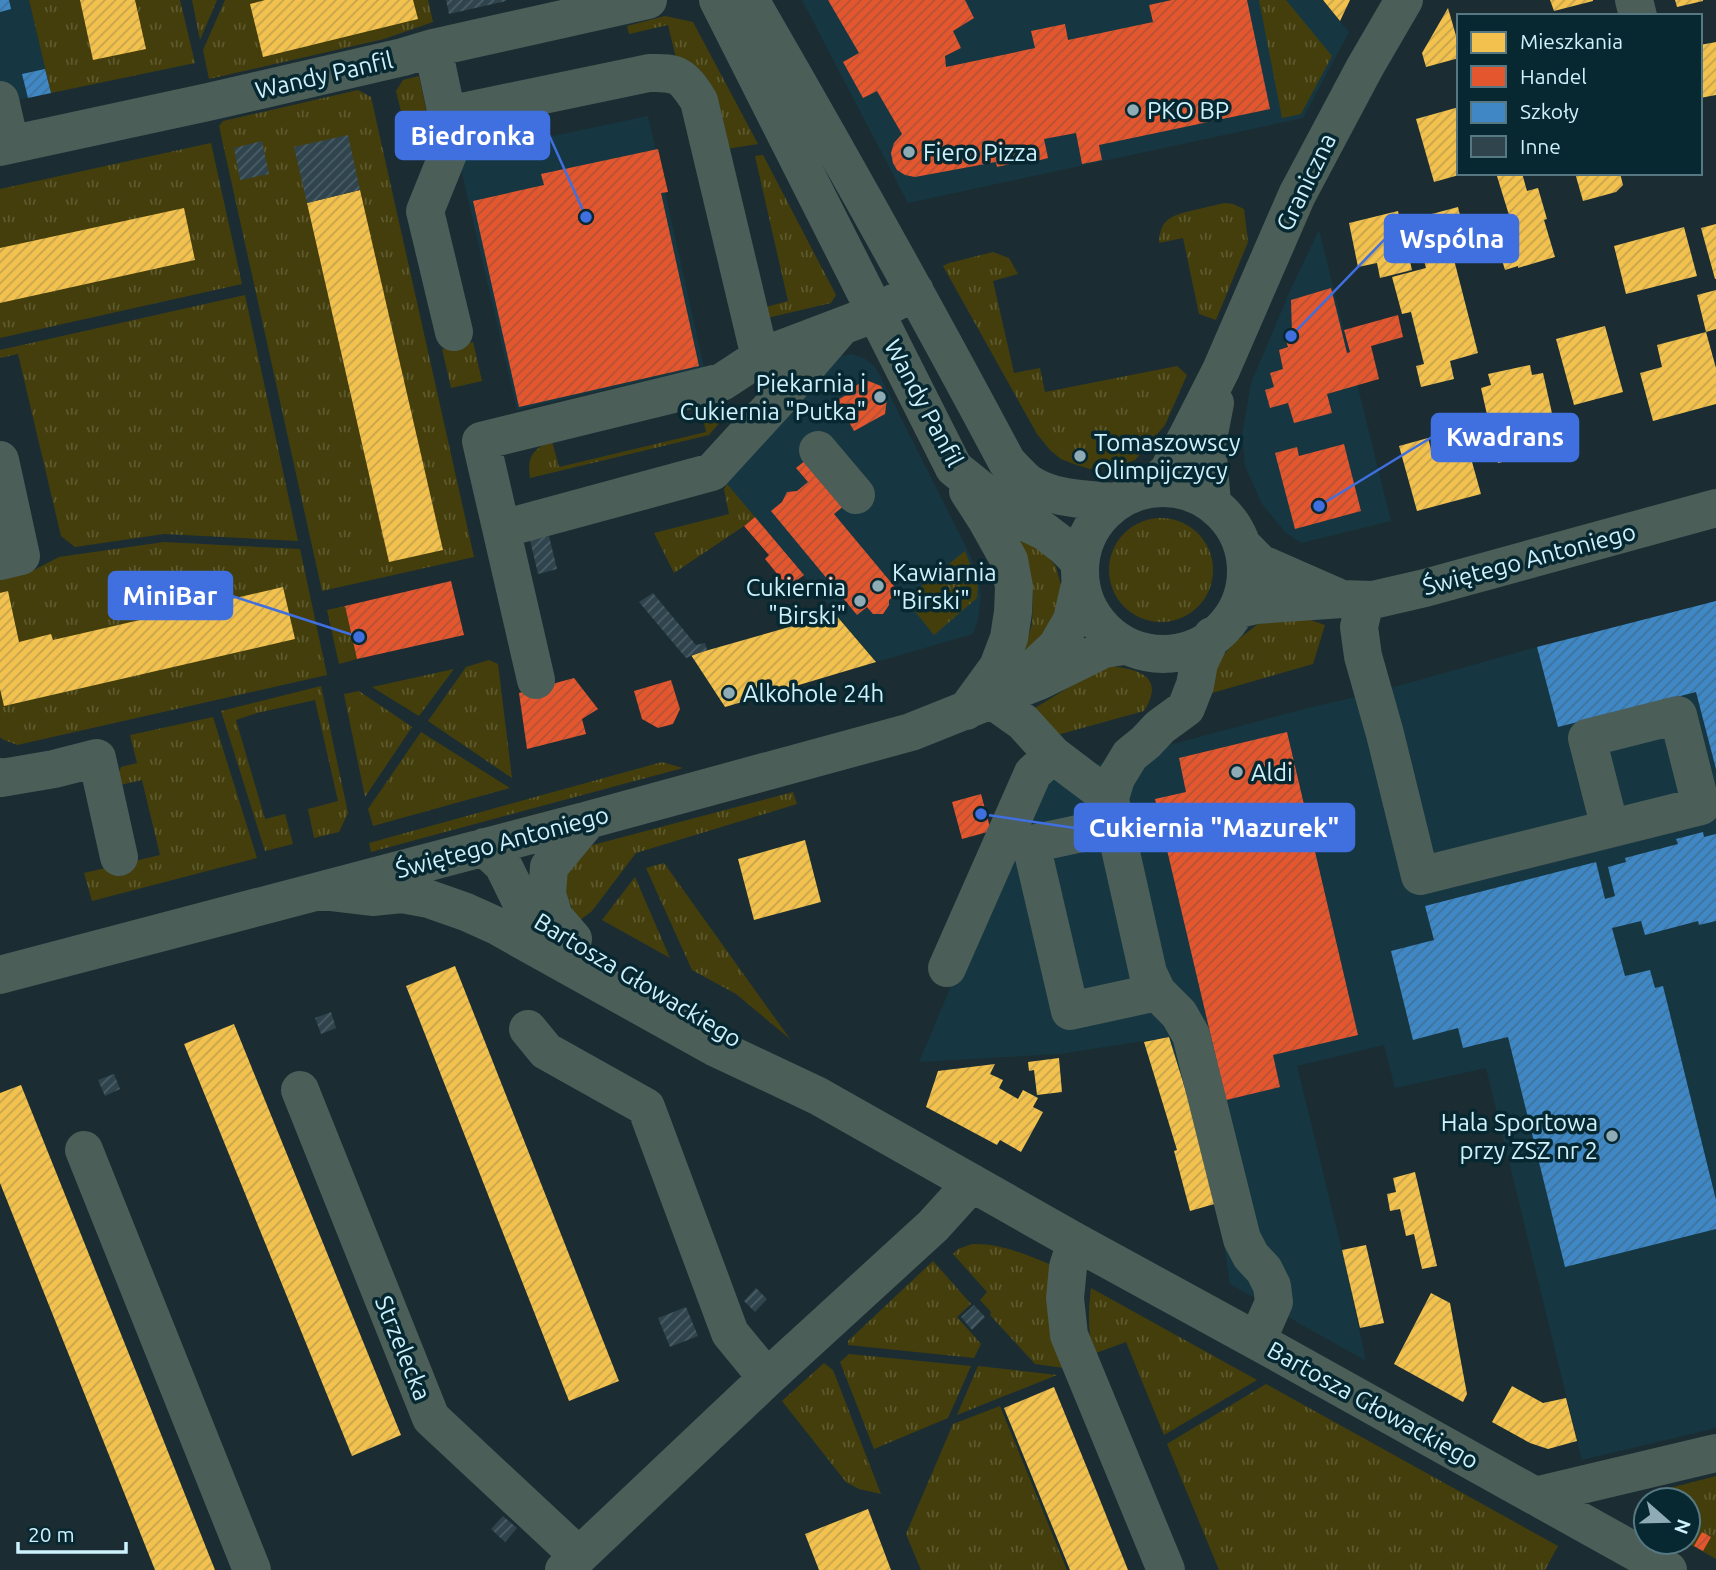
<svg xmlns="http://www.w3.org/2000/svg" width="1716" height="1570" font-family="Ubuntu,sans-serif">
<defs>
<pattern id="grass-tufts" width="24" height="20" patternUnits="userSpaceOnUse" patternTransform="scale(1.75)"><rect width="24" height="20" fill="#443e0c"/><path d="M3 7l-1-3M5 7V3M7 7l1-3M15 17l-1-3M17 17v-4M19 17l1-3" fill="none" stroke="#5e5a30"/></pattern>
<pattern id="homes-hatch" width="6" height="6" patternUnits="userSpaceOnUse" patternTransform="scale(1.75)"><rect width="6" height="6" fill="#f2c14e"/><path d="M-1 1l2-2M0 6l6-6M5 7l2-2" fill="none" stroke="#c5a34e"/></pattern>
<pattern id="shops-hatch" width="6" height="6" patternUnits="userSpaceOnUse" patternTransform="scale(1.75)"><rect width="6" height="6" fill="#e4572e"/><path d="M-1 1l2-2M0 6l6-6M5 7l2-2" fill="none" stroke="#b25237"/></pattern>
<pattern id="schools-hatch" width="6" height="6" patternUnits="userSpaceOnUse" patternTransform="scale(1.75)"><rect width="6" height="6" fill="#3f88c5"/><path d="M-1 1l2-2M0 6l6-6M5 7l2-2" fill="none" stroke="#3f729b"/></pattern>
<pattern id="building-hatch" width="6" height="6" patternUnits="userSpaceOnUse" patternTransform="scale(1.75)"><rect width="6" height="6" fill="#2f444d"/><path d="M-1 1l2-2M0 6l6-6M5 7l2-2" fill="none" stroke="#4c5f68"/></pattern>
</defs>
<rect width="100%" height="100%" fill="#1b2d32"/>
<!-- built -->
<path fill="#163741" d="M0,0h29l22,93 -51,11z
M802,0h520l27,32 -46,86 -395,85z
M648,116l56,251 -187,43 -59,-254z
M1319,230l72,291 -90,22 -16,-11 -23,-28 -17,-38 -3,-31 9,-52 39,-92z
M851,354l13,4 12,10 94,187 8,21 3,20 -3,23 -5,15 -97,28 -121,-145 -33,-37 110,-117 10,-7z
M1716,601v827l-134,32 -96,-392 -91,20 -11,-43 -87,21 45,184 24,111 -136,-77 -12,-81 -16,-60 -33,-106 -110,17 -140,8 89,-211 38,-73 258,-69 69,-16 164,-46z"/>
<!-- grass -->
<path fill="url(#grass-tufts)" d="M29,0h151l15,63 -144,30z
M192,0h25l-17,40z
M225,0h203l5,22 -49,17 -175,40 -6,-29z
M1259,0h27l46,56 -31,58 -19,4z
M665,16l28,6 65,122 -32,5c-6,-28 -8,-70 -35,-86 -4,-3 -10,-4 -15,-5l-8,-33 -39,9 -2,-8z
M419,76l17,82 -27,-14 -13,-53 7,-11z
M358,90l13,7 103,460 -152,34 -103,-465 4,-5z
M211,143l31,141 -242,54v-149z
M763,155l73,140 -5,8 -64,15 -5,-10 26,-7 -33,-145z
M1224,203l9,1 11,5 4,33 -32,78 -17,-6 -16,-76 -24,5c1,-23 11,-27 31,-32 12,-3 23,-5 34,-8z
M993,252l16,6 9,16 -25,7 21,92 26,-5 5,24 132,-26 10,9 -22,50 -30,35 -18,7 -27,2 -16,-5 -13,-5 -11,-9 -13,-16 -94,-168 6,-3z
M245,295l53,246 -134,-7 -89,13 -14,-11 -43,-182 -18,4v-8z
M473,342l9,39 -31,7 -9,-39z
M700,405c12,0 18,3 27,9l-18,21 -179,43c-3,-22 3,-29 22,-37l7,26 147,-35z
M727,484l28,33 -11,9 -70,47 -20,-40 75,-19 -5,-25z
M1109 570a52 52 0 1 1 104 0a52 52 0 1 1-104 0Z
M1018,535l24,13 14,19 7,26 -5,26 -35,35 9,-30 1,-33z
M164,542l136,7 27,126 -310,70 -15,-6 -2,-2v-160l30,-5 29,-15z
M965,551l13,33 -1,14 -43,37 -29,-36z
M345,606l12,53 -18,5 -12,-54z
M1296,615l29,10 -12,39 -108,31 16,-37 14,-16 28,-22z
M489,660l9,4 14,114 -84,-57 38,-54z
M1109,666c29,3 57,10 35,45l-87,24 -22,-27 59,-36z
M454,669l-35,47 -47,-29z
M321,686l27,127 -9,19 -25,6 -6,-29 30,-8 -23,-101 -58,13 -21,7 29,99 20,-5 8,30 -28,7 -44,-140z
M359,691l53,36 -47,70 -21,-103z
M213,717l44,141 -165,43 -8,-28 76,-18 -18,-75 -26,6 -1,-6 6,-13 16,-4 -7,-28z
M421,732l89,56 -137,38 -5,-17z
M662,762l21,6 -312,84 -2,-9z
M793,792l4,12 -161,49 -44,58 -13,10c-9,-14 -20,-38 -9,-53 5,-8 13,-15 19,-22z
M664,863l126,176 -54,-45 -44,-24 -46,-102z
M635,877l35,81 -68,-38z
M972,1244c29,-1 55,11 82,22l10,102 -29,-4 -45,-49 1,-3 -11,-12 7,-8 -34,-38 5,-5z
M933,1261l38,43 -14,13 24,27 -7,14 -126,-13v-4z
M1091,1288l166,92 -93,55 -38,-93 -33,12c-5,-23 -5,-43 -2,-66z
M849,1354l122,12 -23,52 -74,31 -34,-87z
M824,1363l9,7 48,124 -22,-5 -13,-7 -64,-81z
M978,1366l79,9 -100,40z
M1266,1384l292,162 -13,24h-326l-52,-126z
M1000,1406l67,164h-146l-15,-36 47,-110z
M1716,1476v83l-30,-17h2v-42h-42v20l-13,-8 18,-19z"/>
<!-- homes -->
<path fill="url(#homes-hatch)" d="M80,0h55l11,49 -53,11z
M265,0h148l5,19 -155,38 -13,-53z
M1323,0h27l-10,21z
M1550,0h43v1l-39,10z
M1675,0h28v1l-26,6z
M1448,8l11,38v12l-33,9 -4,-14z
M1716,42v53l-16,3v-53z
M1459,107v68l-25,7 -18,-63z
M1496,173h26l5,18 11,-3 9,31 -3,1 11,37 -37,11v-2l-13,4 -11,-36 19,-6z
M1575,173h45l3,12 -7,7 -33,9z
M360,190l83,360 -54,12 -82,-359z
M1458,207l9,37 -16,4 27,105 -28,8 4,18 -33,8 -5,-21 8,-2 -13,-52 -9,2 -10,-37 34,-9 -13,-49z
M184,208l11,52 -195,43v-55z
M1398,211l14,59 -32,8 -3,-15 -19,4 -9,-44z
M1716,224v55h-1l-14,-51z
M1684,227l13,49 -71,18 -12,-48z
M1716,290v39l-10,3 -9,-37z
M1605,326l18,66 -49,13 -18,-66z
M1706,332l10,36v36l-63,17 -13,-48 22,-6 -5,-22z
M1530,365l2,10 11,-2 17,76 -62,14 -17,-75 10,-3 -3,-11z
M1428,438l4,15 35,-9 14,50 -64,17 -18,-65z
M283,587l12,52 -291,67 -4,-17v-96l8,-2 11,51 32,-8 2,6z
M835,614l41,48 -151,45 -34,-52z
M805,840l16,62 -67,18 -16,-61z
M455,966l164,415 -50,20 -163,-415z
M234,1024l167,411 -49,21 -168,-412z
M1169,1037l33,106 16,60 -28,8 -16,-60 3,-1 -33,-108z
M1059,1058l3,34 -25,3 -3,-25 -5,1 -1,-9z
M995,1064l-5,10 13,6 -4,8 19,11 5,-9 15,8 -5,9 10,5 -22,40 -21,-12 -3,5 -71,-38 12,-36z
M21,1085l124,309 70,176h-60l-155,-387v-90z
M1415,1172l22,94 -15,3 -8,-35 -8,2 -6,-27 -10,2 -3,-17 9,-2 -3,-14z
M1366,1245l18,78 -24,5 -18,-78z
M1431,1293l19,10 17,91 -4,8 -69,-38z
M1512,1386l31,17 23,-5 11,43 -29,8 -18,-6 -38,-21z
M1054,1387l42,103 32,80h-58l-66,-162z
M868,1509l23,61h-72l-14,-36z"/>
<!-- shops -->
<path fill="url(#shops-hatch)" d="M828,0h137l9,18 -21,13 8,17 -16,8 1,11 89,-19 -4,-17 34,-7 3,16 85,-18 -4,-17 23,-5h75l23,109 -171,36 3,15 -20,4 -6,-31 -32,6 4,19 -19,5 -1,-3 -31,7 -1,-5 -81,15 -10,-2 -8,-5 -4,-7 -2,-10 3,-10 8,-9 -25,-43 -14,7 -20,-36 16,-9z
M658,149l10,43 -7,1 38,173 -180,41 -46,-206 71,-16 -3,-11z
M1331,288l16,65 3,-1 -6,-22 54,-15 5,22 -32,9 8,33 -52,15 5,19 -38,10 -6,-20 -18,5 -5,-18 9,-3 -4,-14 13,-4 -4,-19 9,-3 -4,-12 8,-2 -1,-33z
M866,380l15,6 6,12 -2,16 -31,17 -17,-31 15,-8 -2,-3z
M832,439l37,46 -35,29 65,78 -10,8v5l-6,9h-10l-6,-7 -10,8 -86,-104 11,-9 5,-10 10,-1 11,-9 -12,-14z
M1344,444l17,67 -66,18 -20,-76 22,-6 2,9z
M755,517l49,58 -16,12 -23,-28 4,-4 -25,-29z
M451,581l13,54 -107,24 -12,-53z
M574,678l24,31 -16,10 4,15 -59,15 -8,-56z
M671,680l9,29 -7,15 -15,4 -16,-9 -8,-28z
M1287,732l71,303 -85,20 7,32 -54,13 -71,-301 31,-7 -7,-34z
M981,794l10,37 -29,8 -10,-37z
M1702,1532l9,5 -8,14 -9,-5z"/>
<!-- schools -->
<path fill="url(#schools-hatch)" d="M0,0h9l2,9 -11,3z
M45,69l6,24 -23,5 -6,-24z
M1716,601v168l-20,-77 -138,35 -21,-80z
M1703,832l1,5 12,-3v87l-17,4 -1,-4 -53,14 -4,-14 -29,7 13,48 25,-6 5,18 8,-2 53,214v29l-151,38 -57,-230 -45,11 -5,-20 -45,12 -22,-89 43,-11 -9,-34 171,-44 9,37 10,-3 -7,-29 18,-5 -1,-4 53,-14 -2,-5z"/>
<!-- building -->
<path fill="url(#building-hatch)" d="M446,0h60v1l-57,13z
M348,135l12,55 -53,13 -13,-56z
M262,141l7,33 -29,6 -6,-32z
M549,536l8,33 -19,5 -8,-34z
M653,593l43,52 9,-2 2,7 -21,8 -47,-56z
M331,1012l5,16 -15,6 -6,-16z
M114,1074l6,15 -15,7 -7,-16z
M756,1288l11,11 -12,13 -11,-11z
M974,1305l11,12 -13,13 -11,-13z
M686,1307l12,29 -28,11 -12,-29z
M503,1516l14,12 -12,14 -14,-13z"/>
<g fill="none" stroke-linecap="round" stroke-linejoin="round">
<!-- minor -->
<path stroke="#4b5e58" stroke-width="38" d="M718,0l236,468 51,41 16,11 23,11 21,16 15,15
M750,0c88,152 174,306 257,462 6,6 13,14 20,20 26,18 58,17 88,20
M1634,0l4,16
M433,48l14,67 202,-42c30,-1 34,3 50,28l61,256
M0,100l10,44
M447,115l3,34 -25,62 29,121
M0,147l208,-45 195,-45 30,-9 215,-48
M818,450l38,45
M0,460l21,96 -21,5
M1080 571a83 83 0 1 1 166 0a83 83 0 1 1-166 0Z
M1149,489l19,-18 19,-34 34,-67 76,-175 68,-128 39,-67
M1212,503l-5,-59 8,-41
M502,529l210,-57 65,-71 63,-73
M1242,545l18,18 77,34
M1365,601l-6,26 4,29 22,78 35,142 281,-70 -23,-91 -91,23 23,90
M1239,609l17,-4 86,-6 31,1 52,-12 291,-80
M1024,677l33,-31 15,-26 7,-31
M536,680l-55,-239 241,-59 38,-25 116,-44 39,-22
M992,700l31,22 30,33 57,43
M966,711l32,-44 11,-29 4,-26 1,-25 -5,-27 -23,-41 -18,-28
M0,777l1,1 53,-9 43,-11 22,99
M1115,826l33,147 9,19 22,22 12,21 51,204 9,17 13,14 8,16 2,16 -17,39
M484,847l19,18 23,47 19,15 22,12
M321,891l51,6 30,-3 27,5 37,13 31,14 217,121 104,49 258,146 181,99 411,229
M573,939l-19,-22 -7,-23 2,-27 39,-47
M947,968l86,-195 20,-18
M0,975l588,-155 323,-88 130,-52 63,-31 20,-3
M1157,992l-87,19 -39,-167 84,-18 -5,-28 6,-20 14,-23 16,-13 14,-15 26,-19 9,-23 4,-22 13,-27
M528,1029l18,22 100,56 84,226 37,45
M300,1090l131,328 148,138
M84,1150l168,420
M1076,1242l-8,25 -3,31 4,37 97,235
M1535,1496l181,-43
M564,1570l203,-192 166,-152 39,-43"/>
</g>
<!-- markers -->
<g fill="#8facb6" stroke="#072831" stroke-width="2.5">
<circle cx="1133" cy="110" r="7"/>
<circle cx="909" cy="152" r="7"/>
<circle cx="880" cy="397" r="7"/>
<circle cx="1080" cy="456" r="7"/>
<circle cx="878" cy="586" r="7"/>
<circle cx="860" cy="601" r="7"/>
<circle cx="729" cy="693" r="7"/>
<circle cx="1237" cy="772" r="7"/>
<circle cx="1612" cy="1136" r="7"/>
</g>
<g text-anchor="middle" dominant-baseline="central" stroke-width="7" stroke-linejoin="round" paint-order="stroke">
<!-- street labels -->
<g font-size="24" fill="#cdf1fd" stroke="#072831">
<text transform="translate(324 75) rotate(-13)">Wandy Panfil</text>
<text transform="translate(1306 182) rotate(-64)">Graniczna</text>
<text transform="translate(924 403) rotate(62)">Wandy Panfil</text>
<text transform="translate(1529 559) rotate(-15)">Świętego Antoniego</text>
<text transform="translate(502 842) rotate(-15)">Świętego Antoniego</text>
<text transform="translate(638 980) rotate(31)">Bartosza Głowackiego</text>
<text transform="translate(403 1348) rotate(68)">Strzelecka</text>
<text transform="translate(1373 1405) rotate(29)">Bartosza Głowackiego</text>
</g>
<!-- poi labels -->
<g font-size="24" fill="#cdf1fd" stroke="#072831" text-anchor="start">
<text x="1147" y="110">PKO BP</text>
<text x="923" y="152">Fiero Pizza</text>
<text x="866" y="383" text-anchor="end">Piekarnia i<tspan x="866" dy="28">Cukiernia "Putka"</tspan></text>
<text x="1094" y="442">Tomaszowscy<tspan x="1094" dy="28">Olimpijczycy</tspan></text>
<text x="892" y="572">Kawiarnia<tspan x="892" dy="28">"Birski"</tspan></text>
<text x="846" y="587" text-anchor="end">Cukiernia<tspan x="846" dy="28">"Birski"</tspan></text>
<text x="743" y="693">Alkohole 24h</text>
<text x="1251" y="772">Aldi</text>
<text x="1598" y="1122" text-anchor="end">Hala Sportowa<tspan x="1598" dy="28">przy ZSZ nr 2</tspan></text>
</g>
</g>
<!-- callouts -->
<path fill="none" stroke="#406fdf" stroke-width="2.5" d="M586 217L549 135M1291 336L1385 239M1319 506L1432 437M359 637L232 596M981 814L1075 828"/>
<g fill="#406fdf" stroke="#072831" stroke-width="2.5">
<circle cx="586" cy="217" r="7"/>
<circle cx="1291" cy="336" r="7"/>
<circle cx="1319" cy="506" r="7"/>
<circle cx="359" cy="637" r="7"/>
<circle cx="981" cy="814" r="7"/>
</g>
<g fill="#406fdf" stroke="#406fdf" stroke-width="2.5">
<rect x="396" y="112" width="153" height="47" rx="7"/>
<rect x="1385" y="215" width="133" height="47" rx="7"/>
<rect x="1432" y="414" width="146" height="47" rx="7"/>
<rect x="109" y="572" width="123" height="47" rx="7"/>
<rect x="1075" y="804" width="279" height="47" rx="7"/>
</g>
<g font-size="26" text-anchor="middle" font-weight="bold" fill="#fff">
<text x="473" y="145">Biedronka</text>
<text x="1452" y="248">Wspólna</text>
<text x="1505" y="446">Kwadrans</text>
<text x="170" y="605">MiniBar</text>
<text x="1214" y="837">Cukiernia "Mazurek"</text>
</g>
<!-- legend -->
<rect x="1457" y="14" width="245" height="161" fill="#072831" stroke="#567883" stroke-width="2"/>
<rect x="1471" y="32" width="35" height="21" fill="#f2c14e" stroke="#567883" stroke-width="2"/>
<text x="1520" y="49" font-size="21" fill="#cdf1fd">Mieszkania</text>
<rect x="1471" y="66" width="35" height="21" fill="#e4572e" stroke="#567883" stroke-width="2"/>
<text x="1520" y="84" font-size="21" fill="#cdf1fd">Handel</text>
<rect x="1471" y="102" width="35" height="21" fill="#3f88c5" stroke="#567883" stroke-width="2"/>
<text x="1520" y="119" font-size="21" fill="#cdf1fd">Szkoły</text>
<rect x="1471" y="136" width="35" height="21" fill="#2f444d" stroke="#567883" stroke-width="2"/>
<text x="1520" y="154" font-size="21" fill="#cdf1fd">Inne</text>
<!-- north arrow -->
<g transform="translate(1667 1521) rotate(110)"><circle r="33" fill="#072831" stroke="#567883" stroke-width="2"/>
<path d="M0-5L12 26L0 18L-12 26Z" fill="#8facb6"/>
<text y="-10" font-size="19" font-weight="bold" text-anchor="middle" fill="#cdf1fd">N</text>
</g>
<!-- scale -->
<path d="M18 1542v10h108v-10" fill="none" stroke="#cdf1fd" stroke-width="3.5"/>
<text x="28" y="1542" font-size="21" fill="#cdf1fd" stroke="#072831" stroke-width="5" paint-order="stroke">20 m</text>
</svg>
